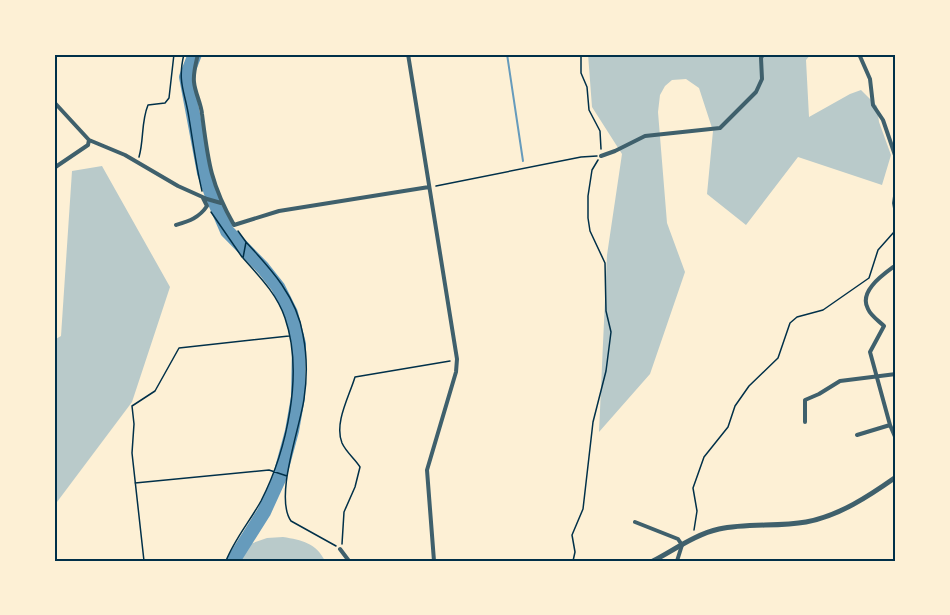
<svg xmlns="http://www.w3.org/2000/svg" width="950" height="615" font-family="Rubik,sans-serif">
<rect width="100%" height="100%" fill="#fdf0d5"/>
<!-- green -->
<path fill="#b9caca" d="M588,54h223l-5,6 3,57 41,-23 11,-4 16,16 2,16 12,33 -9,30 -84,-28 -52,68 -39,-31 6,-63 -14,-43 -13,-9 -14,1 -7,6 -5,9 -2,17 9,111 18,49 -35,102 -51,58 8,-177 15,-101 -30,-47z
M102,166l68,121 -38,115 -78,104v-166l7,-4 11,-165z
M283,537c19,3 33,6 42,24h-100l8,-11 34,-12z"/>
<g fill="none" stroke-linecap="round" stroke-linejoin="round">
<!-- stream -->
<path stroke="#669bbc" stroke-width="2" d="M507,54l16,107"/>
<!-- river -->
<path stroke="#669bbc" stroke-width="14" d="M195,54l-9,23 18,96 8,23 15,35 36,37 15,19 13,26 8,31 -1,53 -6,34 -13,48 -15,33 -31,49"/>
<!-- path -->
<path stroke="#003049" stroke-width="1.5" d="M184,54c-7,29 1,37 5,64 4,24 7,48 13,73
M581,54v19l6,14 2,23 11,21 1,18
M139,157c5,-17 2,-35 9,-52l17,-2 4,-5 5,-44
M436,186l145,-29 16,-1
M211,212l31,45
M246,242c25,27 51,55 57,93 4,20 4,44 1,64 -4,29 -30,98 -13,122l45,25
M135,483l134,-13 18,6
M694,530l3,-19 -4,-23 11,-31 24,-30 7,-21 14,-20 29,-28 12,-35 7,-6 26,-7 46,-32 9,-28 16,-18 1,-14
M342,544l2,-32 11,-25 5,-20c-5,-8 -14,-15 -18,-24 -8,-20 7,-46 13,-66l95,-16
M144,561l-12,-108 2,-29 -2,-18 23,-15 24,-43 110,-12
M226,561c8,-21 24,-40 35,-60 26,-51 43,-128 24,-183 -8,-24 -26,-42 -42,-60l3,-16 -8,-11
M573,561l2,-9 -3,-17 11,-26 10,-87 13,-51 5,-39 -5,-21 -1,-48 -15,-32 -2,-13v-22l4,-26 6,-10"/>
<!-- minor -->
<path stroke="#3f606c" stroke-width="4" d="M198,54c-2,9 -5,19 -4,28 1,11 7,21 8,32 6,46 8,69 32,111l45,-14 150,-24
M408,54l49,305 -1,13 -29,98 7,91
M859,54l11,25 3,26 10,15 13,38
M54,102l35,38 36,15 53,31 29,13 14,4
M601,156l14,-5 30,-15 75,-8 36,-36 6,-13 -1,-21 2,-4
M54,168l34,-23 1,-5
M896,190l-2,13 2,10
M176,225c13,-4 23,-7 31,-19l-4,-8
M896,265c-12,9 -38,26 -28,44 3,7 11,12 16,17l-14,26 20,73 6,14
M805,422v-22l14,-6 21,-13 56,-7
M857,435l33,-10
M635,522l43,17 4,6 -5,16
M340,549l9,12"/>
<!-- tertiary -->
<path stroke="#3f606c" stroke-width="5" d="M653,561c21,-11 43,-27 66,-32 28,-6 59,-2 87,-7 33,-6 63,-26 90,-45"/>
</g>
<!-- border -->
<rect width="950" height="615" fill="none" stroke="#fdf0d5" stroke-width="111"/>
<rect x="56" y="56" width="838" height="504" fill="none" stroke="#003049" stroke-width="2"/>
</svg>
